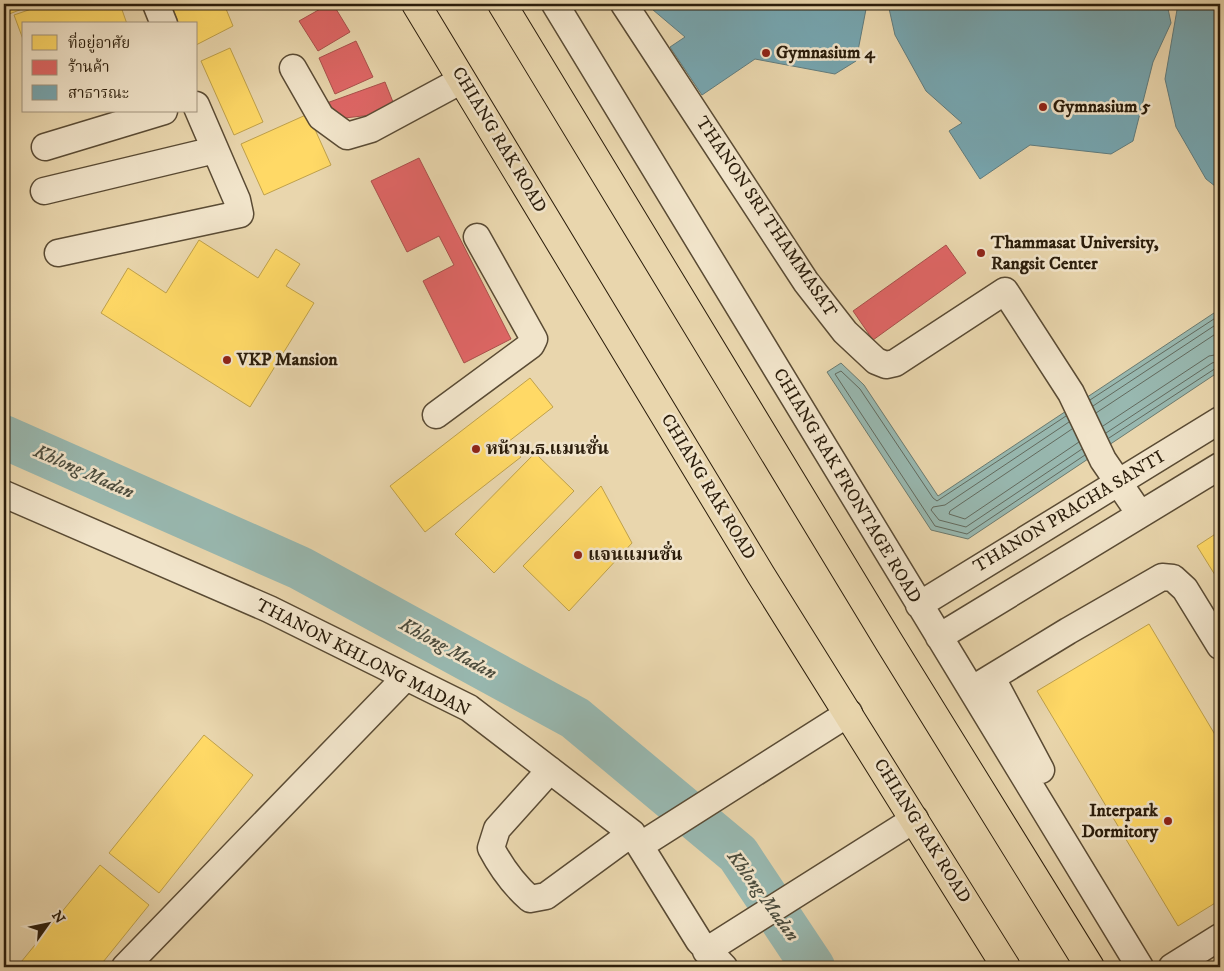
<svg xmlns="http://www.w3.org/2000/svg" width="1224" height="971" font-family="'IM FELL DW Pica','Noto Serif Thai',serif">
<rect width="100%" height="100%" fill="#e9d6ad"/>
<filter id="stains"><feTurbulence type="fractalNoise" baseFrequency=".004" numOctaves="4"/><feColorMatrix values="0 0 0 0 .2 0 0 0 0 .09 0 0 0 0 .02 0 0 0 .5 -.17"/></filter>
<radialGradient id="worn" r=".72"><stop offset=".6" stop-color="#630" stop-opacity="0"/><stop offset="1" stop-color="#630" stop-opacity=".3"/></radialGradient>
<!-- water -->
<path fill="#98b8b0" stroke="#6c7a6e" d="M1220,309v62l-252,168 -37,-9 -104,-158 14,-9 23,22 74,111z"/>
<!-- homes -->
<path fill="#ffd966" stroke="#bfa14b" d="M4,4h31l-31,12z
M46,4h74l7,20h-103v18l-10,-27z
M171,4h53l9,22 -37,19v-21h-17z
M230,48l33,74 -29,13 -33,-74z
M308,114l23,51 -67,30 -23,-51z
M199,240l59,38 18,-29 24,15 -14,22 28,17 -64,104 -149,-94 27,-45 38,25z
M530,378l23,29 -45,35 13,15 -96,75 -35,-46z
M535,453l39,38 -80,82 -39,-39z
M601,486l31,57 -63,68 -46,-45z
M1220,531v52l-23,-37z
M1149,624l71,119v157l-42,26 -141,-235z
M204,735l49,40 -94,118 -50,-40z
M100,865l49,40 -50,62h-82z"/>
<!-- shops -->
<path fill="#e06666" stroke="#aa504b" d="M329,4h4l17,28 -32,19 -19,-30z
M356,41l17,36 -38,17 -16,-36z
M385,82l12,30 -61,7 -12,-15z
M419,158l92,181 -47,24 -41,-82 31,-16 -15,-29 -32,16 -36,-71z
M946,245l20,28 -93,67 -20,-29z"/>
<!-- public -->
<path fill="#76a5af" stroke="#607c7e" d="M646,4h221l-11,57 -21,13 -80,-15 -53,36 -32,-48 15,-10z
M888,4h279l4,19 -18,39 -20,79 -22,13 -81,-9 -50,34 -31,-48 13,-8 -36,-32 -31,-56z
M1178,4h42v186l-14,-11 -30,-52 -11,-48z"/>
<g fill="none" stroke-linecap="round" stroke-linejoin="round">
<!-- shore -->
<path stroke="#626a5e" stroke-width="1" d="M1090,400l130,-85
M1093,406l127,-84
M1096,413l124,-82
M1066,416l-129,85 -4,-3 -73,-109 -19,-18 -6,3 100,152 32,8 118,-79
M1069,422l-124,83 -12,2 -2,3 8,10 27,7 116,-78
M1103,426l106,-70 11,-2
M1072,429l-122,82 -1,3 16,5 114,-77
M1106,433l106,-70 8,-2
M1109,438l107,-70 4,-1"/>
<!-- river -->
<path stroke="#98b8b0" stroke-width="44" d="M4,437l296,131 275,150 163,136 75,113"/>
<defs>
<path id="minor" d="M156,4l8,20
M555,4l585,963
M624,4l182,278 39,50 31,29 10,4 9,-2 110,-72 66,102 32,67 37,54
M293,68l28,49 26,19 24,-7 91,-49
M45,147l119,-36
M44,191l171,-41
M58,253l182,-39 -3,-14 -41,-95
M436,415l95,-70 3,-6 -57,-102
M4,494l265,115 200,99 163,125 67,108 25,26
M919,605l301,-185
M939,637l281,-171
M992,678l49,92
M976,687l92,-56 94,-54 11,1 12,11 35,57
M550,770l-53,59 -6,19c10,19 22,36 39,51l16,-3 86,-63
M641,845l208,-132
M706,951l209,-132
M125,967l281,-290
M1172,967l48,-30"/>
<path id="major" d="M416,4l345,571 245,392
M502,4l387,638 201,325"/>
</defs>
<!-- minor casing -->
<use href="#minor" stroke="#5a4b34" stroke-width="29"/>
<!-- major casing -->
<use href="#major" stroke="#2b1d0b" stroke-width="30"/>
<!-- minor -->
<use href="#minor" stroke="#f1e4ca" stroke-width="26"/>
<!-- major -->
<use href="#major" stroke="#e9d6ad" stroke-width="28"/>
</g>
<!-- markers -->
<g fill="#8f2418" stroke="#f1e4ca" stroke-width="2">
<circle cx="766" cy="53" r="5"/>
<circle cx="1043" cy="107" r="5"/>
<circle cx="981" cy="253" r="5"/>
<circle cx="227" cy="360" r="5"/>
<circle cx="476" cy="449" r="5"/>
<circle cx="578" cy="555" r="5"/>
<circle cx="1168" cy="821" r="5"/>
</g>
<g text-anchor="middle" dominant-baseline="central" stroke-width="5" stroke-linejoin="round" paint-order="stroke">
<!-- poi labels -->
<g font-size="18" font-weight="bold" fill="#2b1d0b" stroke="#f1e4ca" text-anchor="start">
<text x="776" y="53">Gymnasium 4</text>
<text x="1053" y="107">Gymnasium 5</text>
<text x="991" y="243">Thammasat University,<tspan x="991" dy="21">Rangsit Center</tspan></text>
<text x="237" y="360">VKP Mansion</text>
<text x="486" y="449">หน้าม.ธ.แมนชั่น</text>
<text x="588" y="555">แจนแมนชั่น</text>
<text x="1158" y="811" text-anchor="end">Interpark<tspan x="1158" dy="21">Dormitory</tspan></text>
</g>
<!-- street labels -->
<g font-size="18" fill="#2b1d0b" stroke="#f1e4ca">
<text transform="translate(499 140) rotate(59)">CHIANG RAK ROAD</text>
<text transform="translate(766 217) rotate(56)">THANON SRI THAMMASAT</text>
<text transform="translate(847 486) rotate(59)">CHIANG RAK FRONTAGE ROAD</text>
<text transform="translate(708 487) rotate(59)">CHIANG RAK ROAD</text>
<text transform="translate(1069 512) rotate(-31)">THANON PRACHA SANTI</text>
<text transform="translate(363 658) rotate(27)">THANON KHLONG MADAN</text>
<text transform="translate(922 831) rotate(58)">CHIANG RAK ROAD</text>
</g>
<!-- water labels -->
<g font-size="19" font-style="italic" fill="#4c4c3d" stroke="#f1e4ca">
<text transform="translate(84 472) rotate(24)">Khlong Madan</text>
<text transform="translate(448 649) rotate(29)">Khlong Madan</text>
<text transform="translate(763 896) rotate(54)">Khlong Madan</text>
</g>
</g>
<!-- margin -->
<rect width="1224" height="971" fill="none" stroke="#e9d6ad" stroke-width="20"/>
<rect x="5" y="5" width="1214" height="961" fill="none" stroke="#2b1d0b" stroke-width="2.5"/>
<rect x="10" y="10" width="1204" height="951" fill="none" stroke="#2b1d0b"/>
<!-- legend -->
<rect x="22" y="22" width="175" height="90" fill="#f1e4ca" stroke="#a2947e"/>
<rect x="32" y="35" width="25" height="15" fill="#ffd966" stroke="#a2947e"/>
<text x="68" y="48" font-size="15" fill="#2b1d0b">ที่อยู่อาศัย</text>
<rect x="32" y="60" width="25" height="15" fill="#e06666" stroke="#a2947e"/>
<text x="68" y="72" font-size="15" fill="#2b1d0b">ร้านค้า</text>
<rect x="32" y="85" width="25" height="15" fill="#76a5af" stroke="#a2947e"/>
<text x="68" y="98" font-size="15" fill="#2b1d0b">สาธารณะ</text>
<!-- north arrow -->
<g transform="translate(48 924) rotate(57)" stroke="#f1e4ca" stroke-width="4" paint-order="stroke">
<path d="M0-4L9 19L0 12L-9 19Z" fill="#2b1d0b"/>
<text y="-8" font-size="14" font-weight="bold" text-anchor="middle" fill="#2b1d0b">N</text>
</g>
<rect width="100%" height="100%" filter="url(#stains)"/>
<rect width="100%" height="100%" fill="url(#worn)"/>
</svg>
